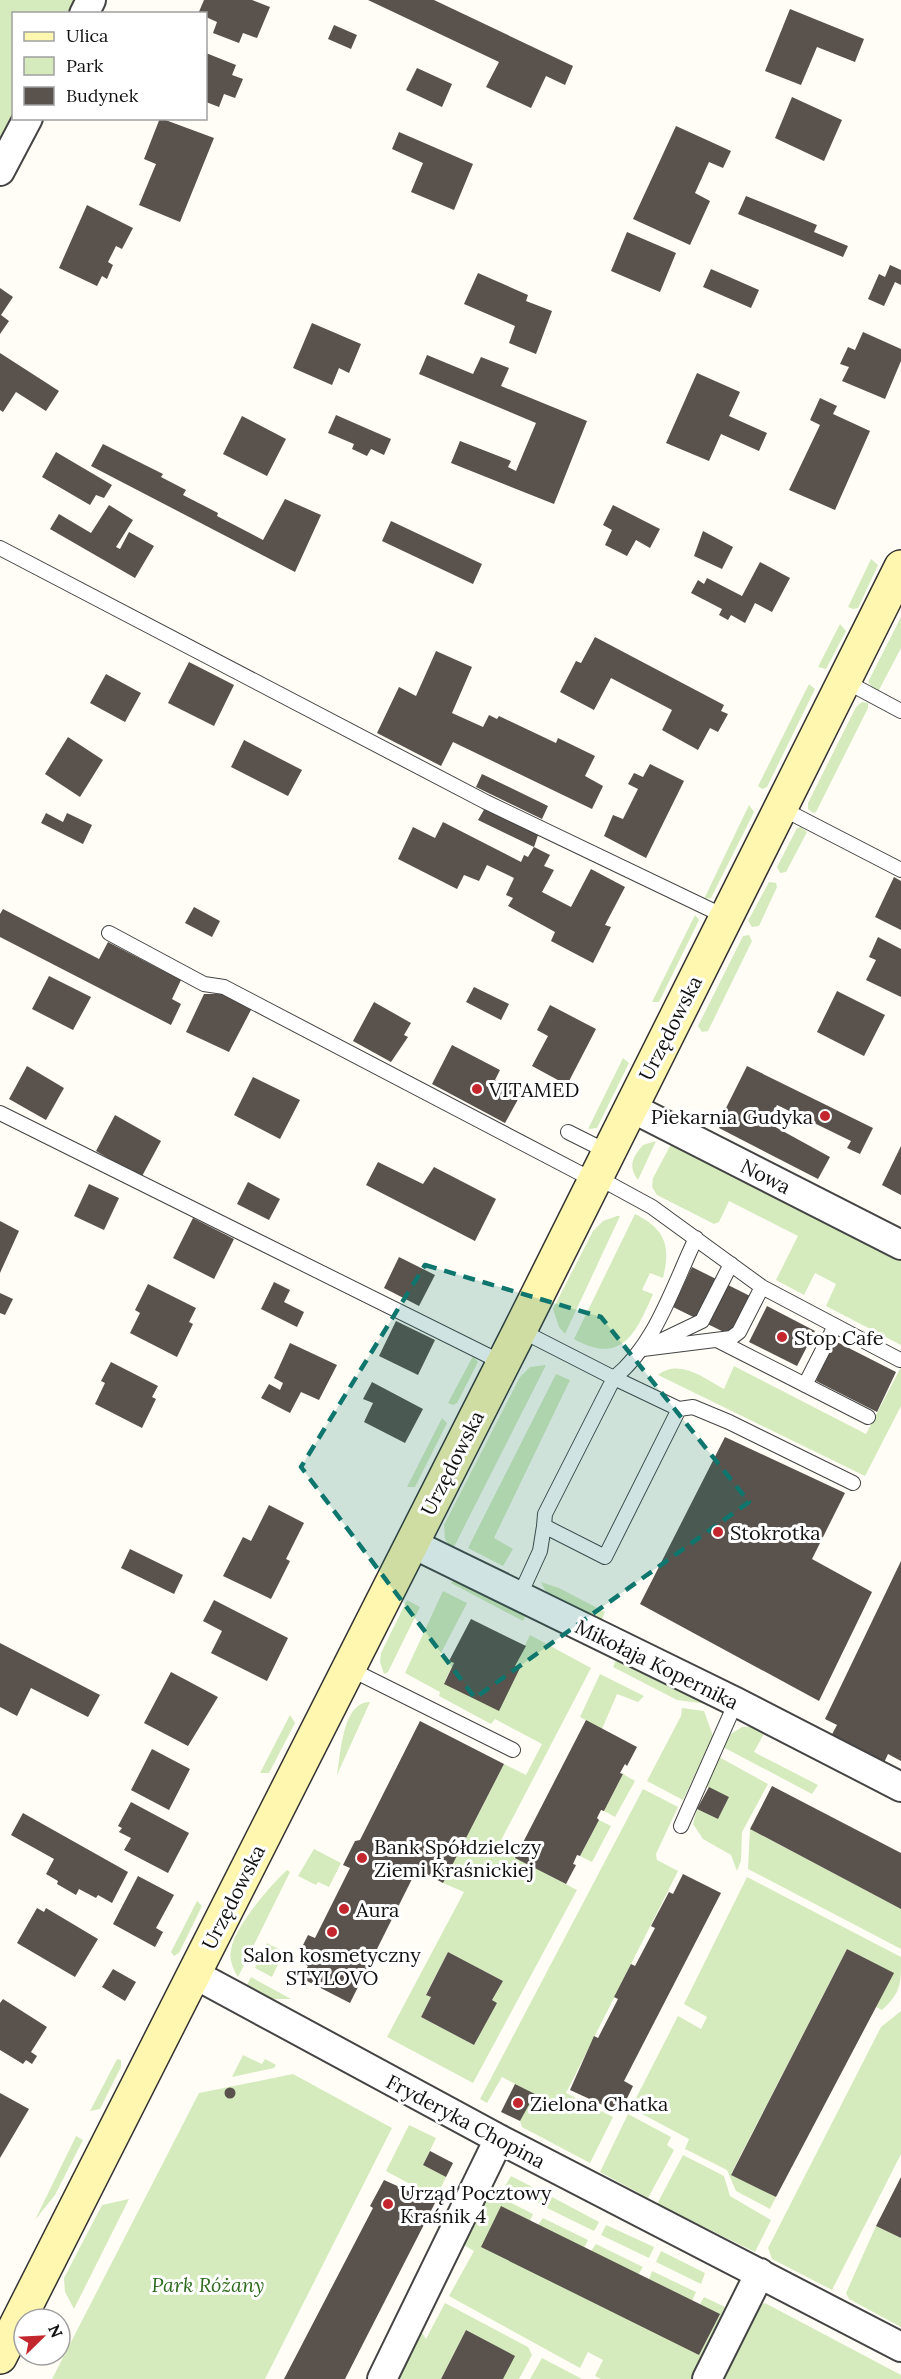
<svg xmlns="http://www.w3.org/2000/svg" width="901" height="2379" font-family="Lora,serif">
<rect width="100%" height="100%" fill="#fffdf5"/>
<!-- green -->
<path fill="#d5ebbd" fill-rule="evenodd" d="M0,0h75l-6,13 -55,1 -1,101 -13,26z
M871,559l7,6 -20,43 -5,1 -5,-2z
M901,617v31l-22,42 -3,1 -8,-9z
M840,624l6,7 -20,38 -8,-2z
M809,684l6,5 -48,98 -5,2 -4,-3z
M862,702l6,1v5l-52,104 -3,1 -5,-4v-6l48,-96z
M749,805l5,7 -43,86 -7,1z
M801,827l6,5 -21,40 -6,1 -3,-6 20,-39z
M769,882l7,1 1,4 -18,39 -7,1 -4,-6z
M695,915l4,5 -40,82h-7z
M749,935l3,6 -44,90 -6,1 -4,-6 45,-90z
M623,1058l6,5 -32,65 -9,1z
M656,1141l-18,39c-10,-13 -6,-23 5,-35z
M675,1145l226,115v85l-75,-39 10,-22 -21,-11 -11,22 -28,-15 22,-44 -69,-35 -10,21 -5,2 -57,-29 -5,-8 1,-9 17,-32z
M635,1214c30,15 36,31 28,64l-13,-5 -8,17 11,4c-17,39 -31,72 -79,45z
M617,1216h3l-55,118 -6,-7 -6,-18 40,-78 10,-10z
M473,1356l5,6 -21,41 -4,2 -5,-2z
M546,1365l-91,180 -4,3 -6,-9 -1,-14 76,-148 10,-10z
M734,1366l132,68 35,-67v39l-36,70 -207,-101c21,-17 46,3 66,14z
M556,1374l14,6 -76,158 19,11 -10,17 -35,-18z
M442,1418l5,5 -32,64h-8z
M455,1579l72,34 -4,8 -72,-38z
M541,1582l18,6 46,24 -4,10 -54,-28z
M443,1591l24,12 -27,52 14,8 -10,20 75,-15 -4,-2 15,-31 61,33 -94,180 80,42 -104,193 -86,-46 77,-145 -21,-9 61,-119 22,11 16,-31 -47,-25 -4,5 -52,-28 1,-4 -35,-19zM448,1952l55,29 -11,19 5,3 -23,42 -53,-28 10,-20 -5,-3z
M407,1600l13,7 -32,65 -4,2 -4,-12 1,-9z
M617,1658l90,46 -30,-4 -64,-33z
M600,1674l44,22 -6,6 -21,-8 -15,35 -22,-12z
M370,1702l-33,73c4,-21 5,-73 33,-73z
M682,1708l22,3 9,25 -30,64 -36,-19 34,-65z
M290,1715l5,8 -26,50h-9z
M742,1727h10l13,5 -11,20 64,33 -6,9 -89,-47 8,-13z
M719,1757l49,27 -26,48 -1,29 -4,10 -6,-16 -28,-16 -10,-15 4,-15 21,10 11,-22 -23,-11z
M623,1774l12,7 -20,36 -11,-6z
M643,1789l35,18 -22,47 1,6 21,11 -112,222 47,24 -23,46 -68,-36 -2,-6 14,-27 -32,-17 -15,26 -7,-4z
M599,1820l12,6 -19,36 -12,-6z
M750,1829l151,80v40l-153,-80z
M314,1849l27,14 -12,24 -11,-5 -2,3 -18,-9z
M287,1870l3,2 -52,105c-5,-8 -9,-18 -7,-27 3,-23 39,-64 56,-80z
M747,1877l154,80c0,27 0,36 -19,53l-6,-3 17,-34 -46,-24 -116,225 45,23 -6,12 -34,-18 -9,-21 -42,-21 4,-10 -58,-31 47,-92 23,13 6,-12 -23,-13z
M197,1901l5,5 -23,47 -5,3 -3,-4z
M267,1943l17,9 -12,25 -17,-9z
M251,1977l40,22h-20l-24,-14z
M901,2011v143l-69,136 -60,-31 -4,-11 113,-221z
M243,2055l19,9 3,-5 11,6 -2,3 -42,9z
M117,2059l4,1v7l-21,42 -10,2z
M293,2074l99,54 -127,251h-213l147,-286z
M628,2114l43,23 -4,8 7,5 -26,48 -48,-26z
M409,2125l27,13 -13,27 23,12 -10,21 -50,-27z
M76,2136l7,4 -28,55 -20,25z
M683,2155l41,21 6,20 41,24 -16,32 -98,-48z
M511,2176l35,18 -6,10 -35,-18z
M490,2192l43,22 -3,7 169,134 20,-40 -19,-11 4,-7 21,10 -34,72h-90l-6,-3 8,-16 -15,-8 -8,16 -131,-72 25,-45 -10,-6z
M552,2197l47,25 -5,9 -47,-23z
M129,2199l-55,110 -9,-17 -1,-14 38,-73z
M543,2218l45,22 -4,8 -46,-23z
M606,2225l48,22 -5,11 -48,-23z
M876,2226l25,12v89l-52,-28 -3,-6z
M596,2244l47,23 -5,8 -47,-24z
M661,2251l44,22 -4,11 -45,-22z
M652,2271l44,21 -4,9 -43,-22z
M445,2303l83,44 4,8 -13,24h-16l11,-23 -48,-26 -25,49h-49l26,-52 8,12z
M765,2303l136,72v4h-180l36,-73z
M542,2358l40,21h-52z"/>
<!-- building -->
<path fill="#5a524d" d="M204,0h48l18,7 -13,31 -14,-5 -4,10 -26,-10 4,-11 -11,-5v-3h-8z
M368,0h66l139,66 -8,19 -19,-9 -15,32 -45,-21 13,-25z
M790,9l74,30 -9,23 -38,-15 -16,38 -36,-14z
M334,25l23,10 -6,14 -23,-10z
M206,53l30,12 -4,10 11,4 -8,19 -11,-4 -5,13 -13,-5z
M417,68l35,16 -10,23 -36,-17z
M792,97l50,23 -18,41 -49,-23z
M160,118l54,20 -34,84 -41,-17 17,-41 -12,-5z
M676,126l55,25 -8,17 -14,-6 -14,31 15,8 -20,44 -57,-26z
M399,132l74,32 -19,46 -43,-18 12,-29 -31,-14z
M746,196l71,29 -3,7 34,14 -5,11 -105,-43z
M87,205l46,23 -11,21 -6,-3 -8,16 5,3 -6,14 -5,-3 -5,10 -38,-18z
M627,232l49,21 -16,39 -49,-21z
M890,265l11,5v15l-6,-3 -11,24 -16,-7 11,-25 6,3z
M711,269l48,21 -8,18 -48,-21z
M478,273l50,22 -2,6 26,10 -16,43 -27,-11 6,-17 -51,-22z
M0,288l13,9 -12,18 8,6 -9,13z
M312,323l49,21 -12,29 -10,-5 -7,17 -39,-17z
M863,332l38,17v12l-16,38 -43,-18 7,-14 -9,-3 8,-17 7,3z
M0,353l59,38 -13,20 -30,-19 -13,20 -3,-2z
M427,355l46,19 8,-17 28,11 -8,18 86,35 -33,83 -103,-41 9,-22 51,20 -3,6 8,4 20,-48 -117,-49z
M697,373l43,19 -11,24 38,17 -8,18 -38,-17 -12,27 -43,-18z
M820,398l17,8 -4,8 37,17 -35,79 -46,-20 31,-65 -10,-5z
M336,415l55,24 -7,16 -13,-6 -4,7 -15,-7 2,-5 -26,-11z
M242,416l44,23 -19,37 -44,-22z
M103,444l60,30 -2,3 25,13 -3,5 35,18 -1,3 46,24 22,-41 36,16 -26,57 -204,-106z
M56,452l56,33 -8,13 -8,-3 -6,10 -48,-28z
M109,505l24,15 -17,27 4,2 9,-17 25,14 -19,32 -85,-49 9,-15 32,19z
M613,505l47,24 -10,19 -14,-8 -9,16 -22,-11 7,-15 -9,-5z
M391,521l91,43 -9,20 -91,-43z
M703,531l30,16 -11,22 -28,-13z
M760,562l30,16 -18,34 -17,-9 -10,20 -14,-8 -3,5 -9,-5 3,-6 -31,-16 7,-13 6,4 3,-6 35,18z
M595,637l129,68 -3,6 7,3 -10,18 -8,-4 -12,22 -36,-20 10,-20 -61,-32 -17,32 -34,-18 16,-31 5,2z
M436,651l36,16 -20,46 31,14 6,-12 8,4 2,-3 57,27 2,-5 37,18 -10,20 18,10 -11,23 -139,-67 -12,24 -64,-33 22,-46 17,9z
M189,662l45,23 -20,41 -46,-23z
M106,674l35,19 -16,29 -35,-19z
M68,737l35,23 -23,37 -35,-23z
M244,740l58,30 -14,26 -57,-29z
M650,764l34,17 -38,77 -42,-22 9,-21 10,4 15,-30 -10,-5 6,-11 9,4z
M482,774l66,32 -6,13 -66,-32z
M485,808l53,27 -4,12 -56,-27z
M46,813l17,9 4,-9 25,12 -9,19 -42,-21z
M443,822l78,40 3,-7 4,2 6,-10 16,8 -6,11 10,4 -12,22 29,15 20,-38 34,18 -20,38 6,2 -18,36 -42,-22 4,-9 -47,-26 5,-8 -7,-3 8,-17 -27,-13 -8,16 -15,-6 -7,14 -59,-30 15,-32 22,11z
M894,877l7,4v49l-26,-13z
M194,907l26,14 -8,16 -27,-14z
M3,909l96,50 9,-17 73,38 -9,19 9,5 -10,21 -171,-88v-23z
M878,937l23,12v48l-35,-17 10,-20 -7,-3z
M49,976l42,21 -18,33 -41,-21z
M474,987l35,17 -8,16 -35,-18z
M837,991l48,24 -21,41 -47,-24z
M204,994h24l24,14 -23,44 -43,-20z
M374,1002l37,21 -7,12 4,2 -17,25 -38,-21z
M550,1005l46,24 -29,56 -35,-19 16,-30 -11,-6z
M452,1045l48,25 -5,10 26,14 -16,29 -73,-39z
M27,1066l37,22 -18,32 -37,-21z
M747,1066l126,62 -13,26 -13,-6 4,-7 -74,-36 -9,18 62,34 -12,22 -99,-51 6,-13 -2,-1z
M253,1077l47,23 -20,39 -46,-24z
M115,1115l46,26 -20,37 -45,-27z
M901,1146v49l-19,-10z
M378,1162l45,22 11,-17 62,32 -21,42 -109,-56z
M248,1182l32,17 -11,21 -32,-16z
M89,1184l30,14 -15,32 -30,-14z
M193,1218l41,21 -20,40 -41,-21z
M0,1221l19,10 -19,42z
M399,1257l36,18 -16,31 -35,-18z
M692,1267l62,31 -20,39 -61,-30z
M274,1282l16,8 -6,12 20,10 -7,15 -36,-18z
M148,1284l48,24 -7,14 4,2 -16,33 -47,-24 10,-20 -5,-3z
M0,1293l13,6 -8,16 -5,-2z
M767,1306l48,25 -18,35 -48,-24z
M396,1321l39,19 -17,35 -39,-19z
M835,1341l61,31 -19,40 -61,-31z
M290,1343l47,22 -18,35 -18,-8 -11,21 -29,-15 8,-14 11,6 3,-7 -9,-5z
M111,1362l47,24 -6,11 4,2 -14,29 -47,-24 10,-21 -4,-2z
M372,1382l51,27 -18,34 -41,-21 9,-19 -10,-4z
M725,1437l120,56 -33,66 60,33 -53,109 -179,-97z
M269,1505l35,18 -18,36 4,2 -19,38 -48,-23 20,-39 8,4z
M130,1549l53,26 -9,19 -53,-26z
M901,1561v200l-13,-7 -5,11 -53,-27 7,-13 -12,-6z
M214,1600l74,38 -21,43 -56,-28 11,-22 -19,-10z
M471,1619l55,27 -11,20 5,2 -21,43 -55,-27 10,-21 -5,-2z
M0,1643l100,52 -12,22 -57,-29 -14,28 -17,-9z
M171,1672l47,25 -30,49 -44,-23z
M586,1720l51,27 -10,19 -2,-2 -5,9 3,1 -19,37 -3,-1 -4,8 2,2 -19,36 -3,-1 -4,9 3,1 -10,19 -51,-26z
M420,1721l84,43 -61,119 -26,-14 -67,134 -49,-25 7,-12 -6,-4 6,-12 -6,-3 6,-12 7,3 35,-70 -7,-3 12,-24 5,-1z
M152,1749l38,20 -21,41 -38,-20z
M772,1786l129,67v56l-151,-80z
M709,1787l20,10 -11,22 -21,-10z
M131,1802l58,31 -21,40 -44,-23 7,-12 -12,-6 3,-4 -4,-2z
M23,1813l105,59 -16,31 -14,-8 -2,3 -17,-9 -3,6 -19,-11 1,-3 -12,-7 8,-15 -43,-24z
M683,1874l38,19 -97,188 9,5 -13,27 -50,-23 24,-54 4,2 20,-39 -4,-2 17,-33 4,2 20,-38 -4,-2 18,-34 4,2z
M138,1876l36,19 -18,33 7,4 -8,15 -42,-23z
M37,1908l7,4 2,-4 52,31 -23,38 -58,-34z
M847,1949l47,24 -118,224 -45,-22z
M448,1952l55,29 -11,19 5,3 -23,42 -53,-28 10,-20 -5,-2z
M113,1969l23,13 -11,19 -23,-14z
M3,1999l44,28 -16,25 6,4 -5,8 -6,-4 -3,4 -23,-14v-47z
M515,2084l20,10 -15,27 -19,-9z
M224.5 2093a5.5 5.5 0 1 1 11 0a5.5 5.5 0 1 1-11 0Z
M0,2093l29,16 -29,49z
M430,2151l23,12 -7,14 -23,-12z
M901,2177v61l-25,-12z
M384,2180l51,23 -22,43 -68,133h-61l89,-171 -3,-2z
M501,2206l219,108 -21,41 -218,-108z
M466,2330l49,26 -12,23h-62z"/>
<g fill="none" stroke-linecap="round" stroke-linejoin="round">
<defs>
<path id="lane" d="M0,548l486,254 240,115
M845,681l56,30
M781,808l120,62
M109,933l95,51 20,3 369,193
M0,1113l503,250
M568,1132l40,20
M597,1177l55,30 110,80 138,73
M520,1330l94,48 -69,136 -1,12 61,31 74,-148 -65,-31c42,-34 59,-92 82,-140
M719,1341l149,76
M654,1344l48,-23 29,-57
M643,1349l88,-11 8,-6 23,-45
M805,1385l30,-59
M679,1409l14,-2 36,15 124,61
M519,1597l21,-46 4,-25
M348,1668l165,82
M681,1826l55,-124"/>
<path id="street" d="M84,14l7,-14
M0,171l28,-53
M630,1107l271,138
M411,1543l325,159 165,85
M194,1974l305,165 402,208
M382,2379l117,-240
M707,2379l53,-106"/>
<path id="secondary" d="M0,2357l520,-1027 381,-763"/>
</defs>
<!-- lane casing -->
<use href="#lane" stroke="#444" stroke-width="16"/>
<!-- street casing -->
<use href="#street" stroke="#444" stroke-width="32"/>
<!-- secondary casing -->
<use href="#secondary" stroke="#333" stroke-width="36"/>
<!-- lane -->
<use href="#lane" stroke="#fff" stroke-width="14"/>
<!-- street -->
<use href="#street" stroke="#fff" stroke-width="28"/>
<!-- secondary -->
<use href="#secondary" stroke="#fff6b0" stroke-width="33"/>
</g>
<!-- marked area -->
<path fill="#0f766e" fill-opacity="0.2" stroke="#0f766e" stroke-width="4.5" stroke-dasharray="12 8" stroke-linejoin="round" d="M425,1265l176,52 148,185 -274,196 -174,-231z"/>
<!-- markers -->
<g fill="#c4262e" stroke="#fff" stroke-width="2">
<circle cx="477" cy="1089" r="6"/>
<circle cx="825" cy="1116" r="6"/>
<circle cx="782" cy="1337" r="6"/>
<circle cx="718" cy="1532" r="6"/>
<circle cx="362" cy="1858" r="6"/>
<circle cx="344" cy="1909" r="6"/>
<circle cx="332" cy="1932" r="6"/>
<circle cx="518" cy="2103" r="6"/>
<circle cx="388" cy="2204" r="6"/>
</g>
<g text-anchor="middle" dominant-baseline="central" stroke-width="6" stroke-linejoin="round" paint-order="stroke">
<!-- street labels -->
<g font-size="20" fill="#111" stroke="#fff">
<text transform="translate(670 1028) rotate(-63)">Urzędowska</text>
<text transform="translate(766 1176) rotate(27)">Nowa</text>
<text transform="translate(452 1463) rotate(-63)">Urzędowska</text>
<text transform="translate(657 1664) rotate(26)">Mikołaja Kopernika</text>
<text transform="translate(233 1897) rotate(-63)">Urzędowska</text>
<text transform="translate(466 2121) rotate(28)">Fryderyka Chopina</text>
</g>
<!-- poi labels -->
<g font-size="20" fill="#111" stroke="#fff" text-anchor="start">
<text x="489" y="1089">VITAMED</text>
<text x="813" y="1116" text-anchor="end">Piekarnia Gudyka</text>
<text x="794" y="1337">Stop Cafe</text>
<text x="730" y="1532">Stokrotka</text>
<text x="374" y="1846">Bank Spółdzielczy<tspan x="374" dy="23">Ziemi Kraśnickiej</tspan></text>
<text x="356" y="1909">Aura</text>
<text x="332" y="1954" text-anchor="middle">Salon kosmetyczny<tspan x="332" dy="23">STYLOVO</tspan></text>
<text x="530" y="2103">Zielona Chatka</text>
<text x="400" y="2192">Urząd Pocztowy<tspan x="400" dy="23">Kraśnik 4</tspan></text>
</g>
<!-- park labels -->
<g font-size="20" font-style="italic" fill="#2f6b1f" stroke="#fff">
<text x="208" y="2284">Park Różany</text>
</g>
</g>
<!-- legend -->
<rect x="12" y="12" width="195" height="108" fill="#ffffff" stroke="#a0a0a0" stroke-width="1.5"/>
<rect x="24" y="32" width="30" height="9" fill="#fff6b0" stroke="#a0a0a0" stroke-width="1.5"/>
<text x="66" y="42" font-size="18" fill="#111111">Ulica</text>
<rect x="24" y="57" width="30" height="18" fill="#d5ebbd" stroke="#a0a0a0" stroke-width="1.5"/>
<text x="66" y="72" font-size="18" fill="#111111">Park</text>
<rect x="24" y="87" width="30" height="18" fill="#5a524d" stroke="#a0a0a0" stroke-width="1.5"/>
<text x="66" y="102" font-size="18" fill="#111111">Budynek</text>
<!-- north arrow -->
<g transform="translate(42 2337) rotate(66)"><circle r="28" fill="#ffffff" stroke="#a0a0a0" stroke-width="1.5"/>
<path d="M0-4.5L10 22L0 15L-10 22Z" fill="#c4262e"/>
<text y="-9" font-size="16" font-weight="bold" text-anchor="middle" fill="#111111">N</text>
</g>
</svg>
